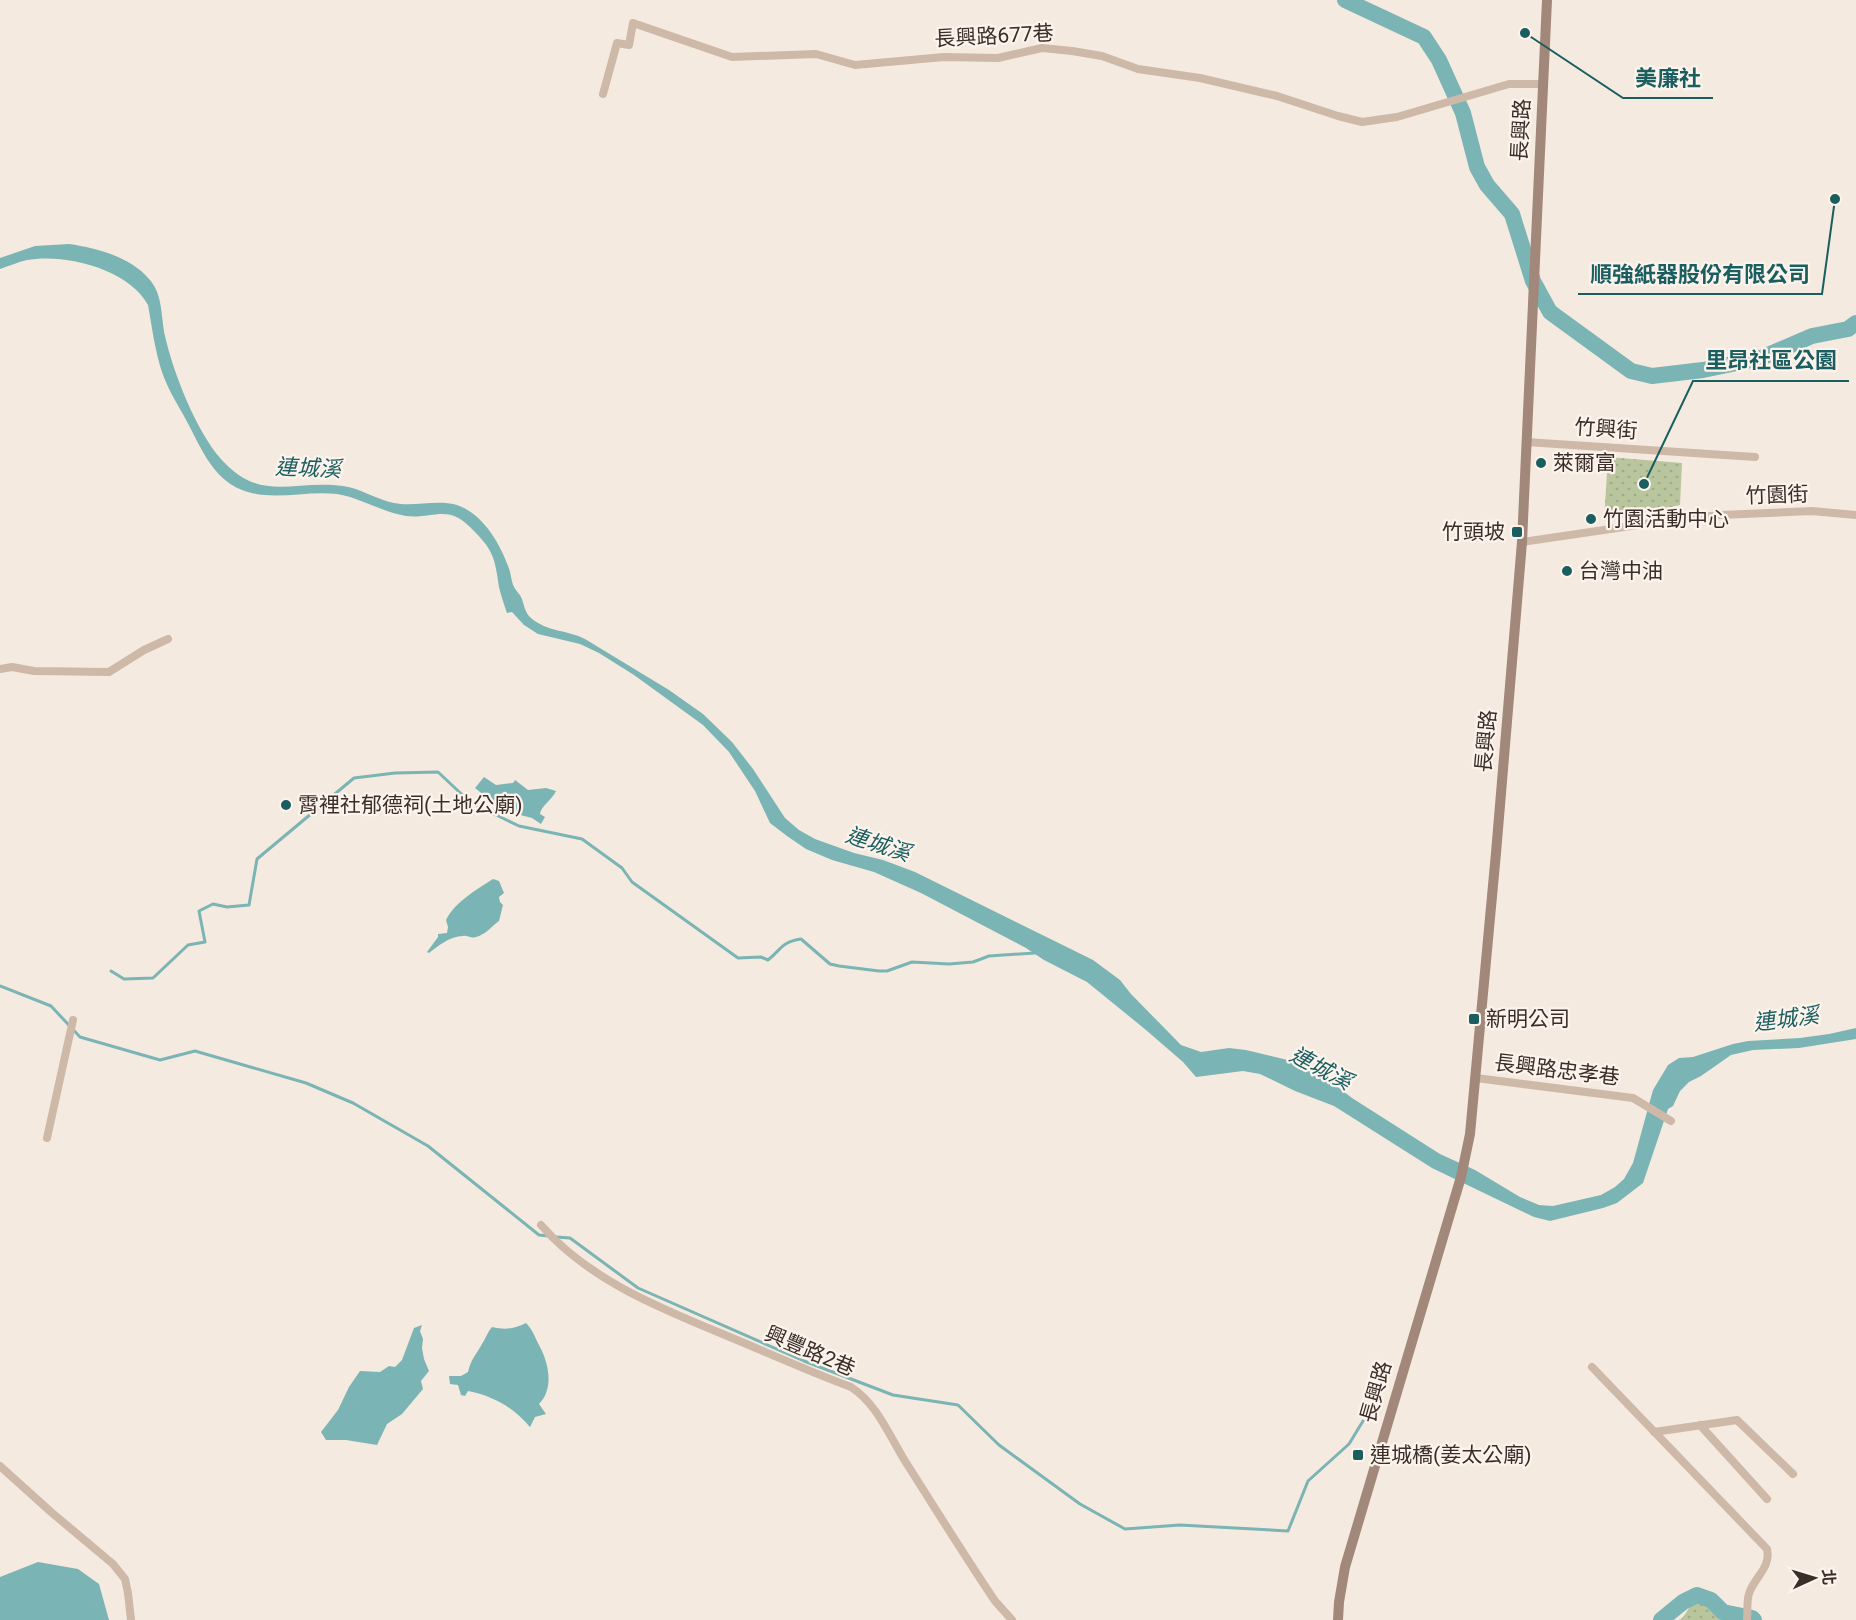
<svg xmlns="http://www.w3.org/2000/svg" width="1856" height="1620" font-family="Roboto,'Noto Sans TC',sans-serif">
<defs>
<pattern id="grass-dots" width="8" height="8" patternUnits="userSpaceOnUse" patternTransform="scale(1.5)"><rect width="8" height="8" fill="#b9c69d"/><path d="M2 2h.1M6 6h.1" fill="none" stroke="#a0aa87" stroke-width="1.8" stroke-linecap="round"/></pattern>
</defs>
<rect width="100%" height="100%" fill="#f5eadf"/>
<!-- grass -->
<path fill="url(#grass-dots)" d="M1608,457l74,6 -2,42 -76,16z
M1698,1601l2,1 27,18h-48c9,-5 9,-17 19,-19z"/>
<!-- water -->
<path fill="#7bb4b4" d="M69,244c28,4 62,13 81,36 13,15 11,38 15,56 8,36 31,95 56,123 40,45 72,20 122,27 17,2 34,14 51,17 19,4 39,-3 59,1 27,6 46,37 55,62 3,6 3,15 6,21 2,4 6,7 8,12 2,6 3,14 9,19 16,14 37,12 54,21l84,51 34,24 29,28 21,27 32,49 14,12 16,9 39,14 29,7 32,12 178,88 27,20 11,14 50,51 20,7 28,-4 17,2 54,13 4,5 22,10 26,20 88,56 35,16 45,27 19,8 14,1 48,-11 14,-8 9,-8 9,-16 20,-73 15,-25 11,-7 14,-1 40,-13 15,-3 52,-3 29,-4 27,-6v11l-57,9 -46,2 -22,5 -30,21 -12,6 -9,9 -7,15 -5,3 -25,74 -26,20 -14,5 -53,13 -16,-4 -102,-49 -98,-62 -39,-15 -35,-17 -17,-3 -47,6 -13,-15 -37,-32 -59,-48 -43,-22 -18,-12 -105,-55 -47,-21 -42,-12 -26,-11 -19,-13 -17,-13 -15,-32 -26,-39 -26,-27 -69,-50 -35,-22 -19,-9 -42,-10 -14,-9 -12,-13 -5,1c-3,-9 -6,-17 -8,-26 -2,-12 -3,-25 -9,-36 -4,-8 -13,-17 -20,-24 -23,-23 -37,-8 -64,-11 -24,-4 -45,-18 -69,-22 -31,-4 -65,8 -95,-4 -31,-12 -43,-47 -58,-74 -8,-14 -17,-29 -22,-44 -7,-21 -10,-45 -14,-67 -19,-36 -83,-52 -121,-45 -9,2 -18,6 -27,9v-11l35,-12z
M484,777l12,8 17,-2 2,-3 13,10 18,-2 10,3c-4,9 -15,15 -16,23l5,3 -4,7 -9,-6 -23,-6 -9,-8 -10,-4 -15,-12z
M493,879l6,2 5,12 -5,4 1,5 3,3 -4,16c-7,5 -14,14 -23,16 -5,2 -9,-2 -13,-1 -13,0 -25,10 -34,17l-2,-1 11,-15v-3l9,-1 1,-6 -2,-7c9,-18 30,-30 47,-41z
M526,1323c7,7 9,15 14,24 9,17 14,42 -1,57l7,10 -11,3 -5,10c-17,-20 -37,-31 -62,-36l-3,5 -4,-1 -3,-10 -8,-1 -1,-8h12l7,-4c3,-13 8,-17 14,-28 4,-6 5,-11 10,-17 13,3 22,2 34,-4z
M422,1325l-2,6 3,8 -1,9 2,11 5,12 -8,10 2,8 -21,25 -15,10 -10,21 -31,-5h-20l-5,-8 17,-22 11,-23 11,-16 20,1 9,-6 6,1 7,-7 12,-32z
M38,1562l40,7 21,15 10,36h-109v-43z"/>
<g fill="none" stroke-linecap="round" stroke-linejoin="round">
<!-- stream -->
<path stroke="#7bb4b4" stroke-width="3" d="M111,971l13,8 29,-1 35,-33 17,-3 -6,-31 14,-7 14,3 22,-2 8,-46 97,-81 41,-5 43,-1 33,31 48,23 63,13 40,29 10,14 106,76 23,-1 7,3c13,-10 13,-18 33,-21l29,25 9,2 40,5h8l25,-9 37,2 24,-2 16,-6 46,-3
M0,986l51,20 29,31 80,23 35,-9 111,32 47,20 75,43 111,89 10,1
M556,1237l14,1 68,50 166,73 89,34 65,10 41,40 81,59 45,25 55,-4 108,6 20,-50 41,-37 14,-23"/>
<!-- river -->
<path stroke="#7bb4b4" stroke-width="16" d="M1345,0l79,37 15,23 24,53 14,54 10,18 25,29 21,67 17,31 81,59 21,5 51,-6 58,-12 51,-22 36,-7 8,-6
M1661,1620l22,-18 14,-7 14,5 12,12 29,6 2,2"/>
<!-- minor -->
<path stroke="#ceb9a9" stroke-width="8" d="M603,94l14,-51 12,2 4,-22 99,34 84,-3 39,11 89,-8 54,1 44,-10 30,3 30,5 36,13 62,9 77,18 61,20 24,6 35,-5 112,-33h34
M1526,442l229,15
M1522,542l143,-21 56,-6 91,-4 44,4
M0,669l12,-2 22,4 75,1 35,-22 24,-11
M1476,1078l157,20 38,23
M47,1138l26,-118
M541,1225c50,58 127,86 196,115 38,16 76,33 114,47 26,17 38,48 54,74 30,47 59,94 90,140l17,19
M1592,1367l175,182c4,18 -11,27 -17,42 -4,8 -2,20 -3,29
M1700,1425l67,74
M1654,1432l83,-12 56,54
M0,1466l51,46 62,52 12,15 3,14 3,27"/>
<!-- secondary -->
<path stroke="#a2887a" stroke-width="10" d="M1338,1620l1,-18 6,-35 116,-390 9,-43 26,-281 26,-311 25,-542"/>
</g>
<!-- markers -->
<g fill="#1b5e60" stroke="#fcf4ec" stroke-width="2">
<circle cx="1541" cy="463" r="6"/>
<circle cx="1591" cy="519" r="6"/>
<rect x="1511" y="526" width="12" height="12" rx="3"/>
<circle cx="1567" cy="571" r="6"/>
<circle cx="286" cy="805" r="6"/>
<rect x="1468" y="1013" width="12" height="12" rx="3"/>
<rect x="1352" y="1449" width="12" height="12" rx="3"/>
</g>
<g text-anchor="middle" dominant-baseline="central" stroke-width="4.5" stroke-linejoin="round" paint-order="stroke">
<!-- street labels -->
<g font-size="21" fill="#3b2e29" stroke="#fcf4ec">
<text transform="translate(994 36) rotate(-3)">長興路677巷</text>
<text transform="translate(1521 130) rotate(-87)">長興路</text>
<text transform="translate(1606 429) rotate(4)">竹興街</text>
<text transform="translate(1777 495) rotate(-2)">竹園街</text>
<text transform="translate(1486 741) rotate(-85)">長興路</text>
<text transform="translate(1557 1070) rotate(7)">長興路忠孝巷</text>
<text transform="translate(810 1351) rotate(23)">興豐路2巷</text>
<text transform="translate(1376 1392) rotate(-74)">長興路</text>
</g>
<!-- poi labels -->
<g font-size="21" fill="#3b2e29" stroke="#fcf4ec" text-anchor="start">
<text x="1553" y="463">萊爾富</text>
<text x="1603" y="519">竹園活動中心</text>
<text x="1505" y="532" text-anchor="end">竹頭坡</text>
<text x="1579" y="571">台灣中油</text>
<text x="298" y="805">霄裡社郁德祠(土地公廟)</text>
<text x="1486" y="1019">新明公司</text>
<text x="1370" y="1455">連城橋(姜太公廟)</text>
</g>
<!-- water labels -->
<g font-size="22" font-style="italic" fill="#1b5e60" stroke="#fcf4ec">
<text transform="translate(308 468) rotate(2)">連城溪</text>
<text transform="translate(878 844) rotate(18)">連城溪</text>
<text transform="translate(1786 1019) rotate(-7)">連城溪</text>
<text transform="translate(1321 1068) rotate(28)">連城溪</text>
</g>
</g>
<!-- callouts -->
<path fill="none" stroke="#1b5e60" stroke-width="2" d="M1525 33L1623 98H1713M1835 199L1822 294H1578M1644 484L1693 381H1849"/>
<g fill="#1b5e60" stroke="#fcf4ec" stroke-width="2">
<circle cx="1525" cy="33" r="6"/>
<circle cx="1835" cy="199" r="6"/>
<circle cx="1644" cy="484" r="6"/>
</g>
<g font-size="22" text-anchor="middle" font-weight="bold" fill="#1b5e60" stroke="#fcf4ec" stroke-width="4.5" stroke-linejoin="round" paint-order="stroke">
<text x="1668" y="86">美廉社</text>
<text x="1700" y="282">順強紙器股份有限公司</text>
<text x="1771" y="368">里昂社區公園</text>
</g>
<!-- north arrow -->
<g transform="translate(1814 1578) rotate(86)" stroke="#fcf4ec" stroke-width="4.5" paint-order="stroke">
<path d="M0-4.5L10 22L0 15L-10 22Z" fill="#3b2e29"/>
<text y="-9" font-size="16" font-weight="bold" text-anchor="middle" fill="#3b2e29">北</text>
</g>
</svg>
